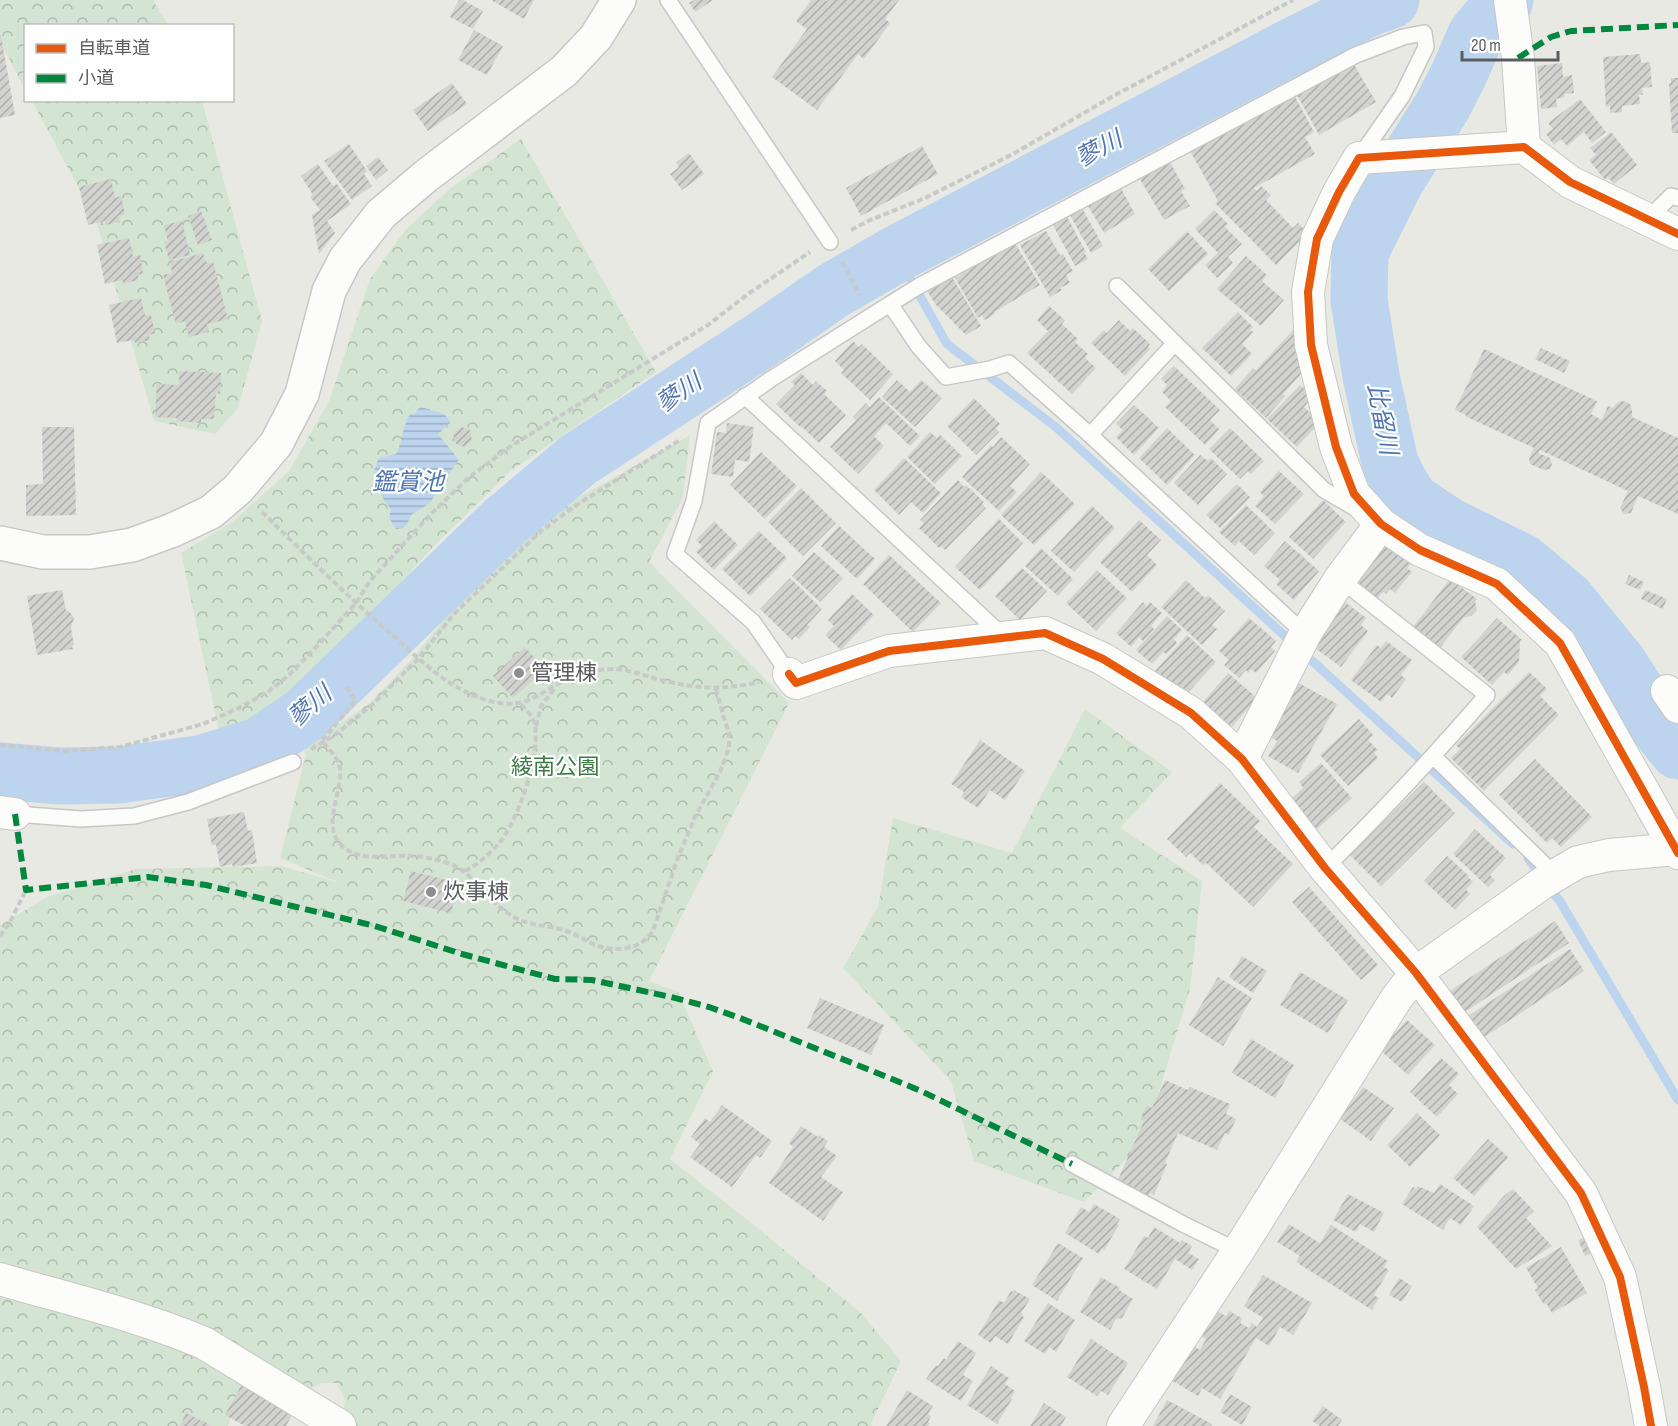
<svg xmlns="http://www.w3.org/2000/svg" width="1678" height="1426" font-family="'Sofia Sans Condensed','Noto Sans JP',sans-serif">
<defs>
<pattern id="forest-crowns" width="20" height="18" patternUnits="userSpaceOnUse" patternTransform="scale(1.5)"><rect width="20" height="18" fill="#d3e4d2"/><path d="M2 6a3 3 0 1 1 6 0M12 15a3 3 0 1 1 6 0" fill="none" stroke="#aebcae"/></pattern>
<pattern id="water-rules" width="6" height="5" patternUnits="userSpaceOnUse" patternTransform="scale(1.5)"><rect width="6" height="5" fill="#bcd4ee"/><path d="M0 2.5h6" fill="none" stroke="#9cafc4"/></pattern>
<pattern id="building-hatch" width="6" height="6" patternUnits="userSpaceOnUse" patternTransform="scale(1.5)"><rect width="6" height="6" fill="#d2d2cf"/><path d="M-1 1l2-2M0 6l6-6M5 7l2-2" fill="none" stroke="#adaeab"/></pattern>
</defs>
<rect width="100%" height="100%" fill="#e9e9e4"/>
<!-- forest -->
<path fill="url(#forest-crowns)" d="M0,0h153l15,25 -142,1 -1,63 -25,-48z
M32,101h170l60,220 -24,87 -23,26 -61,-13 -58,-201z
M521,139l135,233 -144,98 -78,76 -100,109 -48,47 -31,18 -36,11 -38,-178 50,-30 58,-52 40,-70 41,-122 35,-49 46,-42z
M690,435l-7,62 -34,65 140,141 -140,278 29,11 35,79 -43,88 85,67 106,87 40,48 -30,63 1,2h-530l3,-27 -8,-16h-15l-20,11 -74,17 2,10 -3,5h-227v-501l47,-28 89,-28 145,-3 59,17 -60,-25 26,-103 -3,-9 18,-9 50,-35 40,-42 40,-49 88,-85 33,-25z
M1085,709l87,63 -52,56 82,53 -12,108 -46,152 -60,61 -110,-41 -23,-80 -108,-113 35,-61 15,-89 119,35z"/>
<!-- water -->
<path fill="url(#water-rules)" d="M421,407l23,7 7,8 -13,12 21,26 -15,20 -14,23 -19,12 -4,9 -4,4 -7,1 -7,-11 2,-9c-12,-15 -23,-32 -12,-51l17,-4c7,-12 6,-28 14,-40l6,-1 1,-3z"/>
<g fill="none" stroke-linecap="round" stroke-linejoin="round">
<!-- stream -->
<path stroke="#bcd4ee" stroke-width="9" d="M896,254l51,90 110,84 456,416
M1528,858l33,45 117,197"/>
<!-- river -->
<path stroke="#bcd4ee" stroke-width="57" d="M1505,0l-29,35 -18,41 -15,29 -48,77 -35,70 -1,48 12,76 19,87 9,19 12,19 36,24 75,37 44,37 53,65 39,62 20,25
M0,771l60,5 58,-1 81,-11 60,-18 47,-32 197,-191 75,-63 188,-123 68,-47 66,-38 387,-203 84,-42 20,-7"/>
</g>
<!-- building -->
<path fill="url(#building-hatch)" d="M459,0h4l20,11 -10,18 -23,-12z
M491,0h43l-10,19z
M694,0h19l-18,12 -6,-9z
M811,0h14l2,1 1,-1h71l-14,19 5,4 -26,36 -6,-5 -41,56 -45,-33 35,-48 -11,-8z
M474,30l29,16 -16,29 -29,-15z
M0,36h1l14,79 -15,3z
M1640,54l1,9 9,-1 2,25 -10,1 1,7h-4l1,9 -18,2v6l-12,1v-7l-4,1 -3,-50z
M1352,61l24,41 -57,33 -23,-42z
M1562,63l1,14 9,-2 2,18 -10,1 1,3 -9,2 1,8 -16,2 -4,-43z
M1671,78h7v55h-6l-3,-49 2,-1z
M452,83l15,21 -39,27 -15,-21z
M1293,93l21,39 -9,5 10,17 -61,34 3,3 4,-5 10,9 -5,5 27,28 5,-5 10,10 -32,32 -61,-62 3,-2 -28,-50z
M1580,99l26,33 -14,11 -8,-11 -17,14 -6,-7 -7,6 -8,-11 7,-5 -5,-6z
M1611,132l26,33 -23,19 -6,-7 -3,3 -16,-20 7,-5 -6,-7z
M349,144l18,27 -3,3 8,12 -20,14 -28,-39z
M922,146l16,28 -77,42 -15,-28z
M689,153l15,21 -22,16 -12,-16 9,-7 -3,-5z
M378,157l10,13 -12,10 -10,-14z
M1170,162l15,27 -4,2 9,15 -26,14 -24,-41z
M318,164l15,22 4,-2 14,20 -24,17 8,12 -16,21 -7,-39 8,-5 -10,-13 3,-2 -12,-19z
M111,179l4,19 6,-2 4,18 -6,2 1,6 -15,3v-4l-17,4 -9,-38z
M1120,187l15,27 -31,19 -16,-27z
M1082,208l21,38 -12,7 -21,-38z
M1214,210l14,14 -3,3 17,17 -14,13 5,6 -16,15 -12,-13 13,-12 -23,-24z
M201,211l11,29 -14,5 -10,-29z
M1067,217l19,35h-2l4,7 -13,7 -22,-41z
M182,221l8,34 -21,5 -5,-18 4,-1 -4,-16z
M1046,231l14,24 3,-1 10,17 -7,4 4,8 -10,5 2,2 -12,7 -30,-52z
M1187,231l21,23 -39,37 -21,-22z
M129,238l4,19 7,-2 3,18 -5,2v5l-14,4 -2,-4 -17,4 -8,-39z
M1015,243l25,42 -46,27 1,2 -10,6 -3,-5 -4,3 -23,-40z
M203,253l3,11 7,-2 15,57 -21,5 2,8 -20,5 -4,-16 -9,3 -13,-49 9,-2 -2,-11z
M1246,256l21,19 -5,6 22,19 -23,26 -44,-37z
M952,277l29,49 -15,9 -30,-30 -9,-14z
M141,298l4,18 6,-1 4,18 -6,2 1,5 -15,3 -1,-3 -17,3 -8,-38z
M1049,306l16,14 -3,4 16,15 -3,3 13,12 -3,4 11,10 -24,26 -45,-41 21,-22 -11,-11z
M1238,312l15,15 -3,3 3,2 -11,12 10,10 -21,22 -29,-28z
M1119,320l11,11 3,-3 17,16 -2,3 2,2 -25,27 -34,-33 13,-13 3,3z
M1296,327l12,39 -25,28 2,2 -19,22 -31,-29 18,-21 3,2z
M853,341l6,6 3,-3 31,30 -23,26 -29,-27 3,-3 -9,-9z
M1541,348l29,13 -6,12 -29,-14z
M1484,349l113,52 -6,13 11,6 6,-14 5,2 3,-4 5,-3 6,1 4,3 1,6v6l46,21v76l-40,-18 -7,17 -7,1 -4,-6 8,-17 -88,-41 -2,3 12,5 2,6 -2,5 -6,1 -14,-6 -1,-6 5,-10 -69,-32 1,-1 -11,-5z
M1174,366l46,44 -10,10 9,9 -14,16 -40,-38 6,-6 -9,-9 5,-7 -6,-6z
M179,371l42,2 -1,21 -4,-1 -2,26h-13v4l-25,-2 1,-3 -22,-1 2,-33 22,1z
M801,373l12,12 3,-4 11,10 -3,3 22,21 -27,28 -18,-17 -1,1 -24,-23 19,-19 -4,-3z
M897,380l13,12 11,-12 21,18 -27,29 -33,-30z
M1300,385l13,12 -9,10 16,15 -23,25 -30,-28z
M879,397l41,39 -10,10 -24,-23 -12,13 10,10 -26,28 -28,-27 26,-27 -3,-3 13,-14 4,4z
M974,398l26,26 -4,4 3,4 -23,23 -29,-29z
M1134,405l25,23 -25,27 -18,-18 7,-7 -7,-6z
M727,423l27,4 -5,35 -14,-2 -2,17 -22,-3 6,-42 9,1z
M42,427h32l2,88 -50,1v-31l17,-1z
M461,427l9,3 2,10 -7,7 -9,-3 -3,-10z
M1167,428l28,27 -28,30 -28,-27z
M1230,428l34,33 -13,13 -3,-3 -8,8 -31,-30z
M930,432l7,6 3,-3 22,21 -27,28 -28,-27z
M1001,437l29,27 -20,22 7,6 -18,19 -37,-34 29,-32 2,2z
M761,452l36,34 -32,33 -35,-34z
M1200,455l8,6 3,-3 16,16 -29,31 -24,-22z
M904,458l37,35 -18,20 -12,-11 -12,13 -25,-25z
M1279,471l25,23 -29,30 -20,-18 9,-10 -4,-4z
M1041,472l34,32 -41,41 -33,-30z
M958,480l6,7 2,-2 18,17 -2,2 4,4 -41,42 -4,-4 -2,2 -20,-20 5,-5 -4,-3z
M1237,484l13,13 -30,31 -14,-13z
M801,488l35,35 -33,33 -35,-34z
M1323,500l23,22 -33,37 -24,-22z
M1246,505l29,28 -21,22 -15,-14 -4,5 -16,-14z
M1092,506l23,22 -41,44 -23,-21z
M999,519l24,24 -43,47 -25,-23z
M1139,520l22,20 -14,15 10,10 -25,27 -32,-30z
M714,521l24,24 -24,25 -18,-18 6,-6 -6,-6z
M839,526l36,33 -18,20 -36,-33z
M759,531l28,27 -37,38 -28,-27z
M1285,541l34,30 -25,29 -18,-16 4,-4 -16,-14z
M1380,541l30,23 -3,4 5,4 -17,21 -5,-4 -4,5 -3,-2 -6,7 -21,-16z
M1041,548l32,31 -15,17 -33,-30z
M814,552l29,26 -23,24 -28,-26z
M889,555l52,48 -28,29 -50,-48z
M1022,568l25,23 -27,29 -25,-24z
M1097,570l30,28 -31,33 -30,-28z
M1629,575l15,7 -4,8 -15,-6z
M790,578l32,31 -15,16 3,2 -11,12 -4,-3 -3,4 -32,-31z
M1450,579l27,20 -2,2 2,9 -6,6 -8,2 -23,30 -27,-21z
M1186,580l19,18 3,-3 17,16 -13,14 5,4 -15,16 -41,-38z
M62,590l4,21h3l5,7 -3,10 3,17 -2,1 1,3 -36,6 -10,-59z
M1645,590l22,9 -4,10 -22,-10z
M852,594l22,21 -33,35 -16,-15 9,-9 -6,-6z
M1143,602l4,4 3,-4 12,11 -11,13 3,3 -11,12 -4,-4 -8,10 -15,-14z
M1345,602l21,16 -5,7 7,6 -27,36 -29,-21z
M1167,616l15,14 -8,9 3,4 -11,11 -3,-2 -11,12 -16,-14z
M1249,618l27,23 -5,6 4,4 -19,22 -5,-4 -3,4 -2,-3 -7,8 -15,-13 5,-5 -10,-9z
M1497,618l25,22 -2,1 -1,21 -11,13 -4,-3 -12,13 -31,-28z
M1187,635l29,27 -31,34 -30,-25z
M1386,641l26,19 -11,15 5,4 -14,19 -5,-4 -6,8 -30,-22 26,-35 4,3z
M525,647l20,23 -32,28 -20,-22z
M1529,672l18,17 -7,7 19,19 -75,76 -33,-33 9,-9 -4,-4z
M1228,673l29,25 -25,29 -29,-25z
M1293,680l44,24 -39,69 -30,-17 9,-15 -14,-8z
M1359,719l14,16 -5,5 10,10 -4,3 4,5 -30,28 -28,-31z
M980,740l45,31 -20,29 -15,-10 -12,18 -17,-11 3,-5 -13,-8z
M1535,759l57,58 -31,30 -9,-9 -5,5 -48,-48z
M1321,763l31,35 -35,31 -26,-30 12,-11 -4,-6z
M1424,782l31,31 -74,73 -31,-31z
M1220,783l40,38 -6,6 39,37 -40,43 -47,-44 -3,2 -13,-12 -4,4 -19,-18z
M244,812l4,19 4,-1 5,33 -24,4 -1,-3 -12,3 -4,-22h-4l-5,-26z
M1475,829l31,29 -16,17 5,5 -7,7 -35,-33z
M1447,856l22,20 -1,1 5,5 -7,8 4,4 -15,16 -31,-29z
M411,871l47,12 -7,30 -48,-12z
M1309,887l69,78 -17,15 -69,-78z
M1555,921l14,22 -104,69 -15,-21z
M1570,949l14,22 -104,69 -15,-22z
M1242,956l25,15 -14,22 -24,-16z
M1300,972l48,28 -20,33 -48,-28z
M1218,977l34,21 -29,48 -34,-21z
M820,998l64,27 -13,30 -64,-27z
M1407,1020l28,25 -27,30 -28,-25z
M1251,1039l43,26 -19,33 -43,-25z
M1441,1058l18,16 -10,11 9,9 -21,23 -27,-25z
M1165,1080l23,10 2,-3 40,17 -4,10 10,5 -7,16 -4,-2 -8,17 -39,-17 -13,30 2,1 -13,31 -4,-2 -2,3 -31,-14 27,-61 -3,-1 6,-15 5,3z
M1363,1087l31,21 -23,33 -31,-22z
M722,1105l50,36 -12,17 -4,-3 -24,32 -42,-30 10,-13 -9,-7 14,-19 5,4z
M1417,1113l23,22 -30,32 -23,-22z
M801,1126l17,11 1,-2 9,6 -4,6 13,9 -16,21 22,15 -20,29 -54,-38 24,-36 -4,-4z
M1488,1139l20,18 -34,39 -21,-18z
M1440,1184l34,22 -13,19 -11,-7 -7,12 -41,-26 11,-17 3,2 2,-3 16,7z
M1513,1189l21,22 -8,7 26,28 -36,23 -39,-42 27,-31z
M1348,1194l36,19 -10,19 -14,-8 -4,8 -23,-12z
M1094,1204l26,15 -3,5 2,1 -15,25 -2,-2 -3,6 -34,-21 16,-26 8,5z
M1289,1224l31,19 11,-18 57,36 -4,6 5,3 -15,25 5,3 -7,12 -76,-48 4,-6 -23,-14z
M1154,1227l26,16 2,-3 10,6 -4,7 11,6 -7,11 -17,-11 -18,30 -33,-20 20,-33 4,2z
M1591,1235l7,15 -13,6 -7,-16z
M1058,1243l25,15 -26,43 -25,-16z
M1561,1247l26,46 -35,20 -6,-10 -2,2 -9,-15 3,-2 -12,-20z
M1263,1275l49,28 -19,32 -13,-8 -11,19 -13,-8 -36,61 -18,-11 -4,8 -27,-16 21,-35 8,5 6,-11 -4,-2 15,-26 9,5 3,-5 13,7 -2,5 9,5 3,-5 5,4 6,-9 -19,-12z
M1101,1277l19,11 -1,2 14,9 -11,19 -6,1 -6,11 -30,-18z
M1399,1278l13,8 -10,16 -13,-7z
M1014,1290l16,9 -9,14 2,1 -1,2 2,1 -16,27 -13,-8 -4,7 -13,-8 21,-35 5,3 7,-12 2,1z
M1048,1303l27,17 -19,32 -7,-5 -4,7 -21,-13z
M1091,1339l37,24 -20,32 -7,-4 -4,5 -30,-19z
M958,1341l18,12 -13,22 10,6 -12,20 -35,-22 10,-14 2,1 6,-8 2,2z
M991,1366l18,12 -4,6 10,7 -4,7 1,1 -15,25 -30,-19z
M242,1384l51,29 -7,13h-41l-20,-11z
M907,1390l26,16 -5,8 3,2 -3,6 2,1 -2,3h-42z
M1230,1394l22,13 -10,18 -22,-13z
M1167,1400l45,24 -1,2h-58z
M1044,1403l22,14 -5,9h-31z
M1323,1406l19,14 -4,6h-18l-8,-5z
M186,1413l26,13h-32z"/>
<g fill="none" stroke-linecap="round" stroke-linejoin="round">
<defs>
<path id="service" d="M668,0l162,242
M1647,220l24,-24 7,2
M1117,286l207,204 31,18
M890,304l29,-18 437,-231 47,-18 21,-4 2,14 -24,49 -43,62
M745,396l258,240
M1090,435l84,-91
M789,674l-36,-52 -78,-68 19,-53 14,-78 63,-44 119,-75 29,43 27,30 44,-8 19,-6 81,72 215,199
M1434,757l122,119
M15,814l66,5 53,-3 54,-14 105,-40
M1325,868c57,-56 110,-113 162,-173l-147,-116
M1072,1164l111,60 55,27"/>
<path id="minor" d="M1510,0l8,58 6,89
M1678,234l-108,-52 -46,-35 -165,11 -20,34 -22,47 -9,53 3,53 25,102 18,47 27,30 39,26 77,34 63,59 118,210
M789,674l7,9 93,-32 156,-18 58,26 88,54 51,46 83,109 91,105 165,220 39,84 24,110 7,39
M1667,691l11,16
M1242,759l63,-125 35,-55 41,-55
M0,812l15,2
M0,1279c68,20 138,36 204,64l136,83
M1123,1426l115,-175 158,-252 20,-26 128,-91 34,-20 31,-7 69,-6"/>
<path id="tertiary" d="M0,543l43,9h47l42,-7 41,-15 38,-18 27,-23 38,-45 26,-50 27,-103 16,-31 36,-46 45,-38 138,-105 32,-34 23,-37"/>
</defs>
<!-- service casing -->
<use href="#service" stroke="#c6c7c6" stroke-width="18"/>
<!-- minor casing -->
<use href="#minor" stroke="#c6c7c6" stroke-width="34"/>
<!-- tertiary casing -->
<use href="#tertiary" stroke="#c6c7c6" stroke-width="36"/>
<!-- path -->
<path stroke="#c7cac8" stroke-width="4" stroke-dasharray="6 3" stroke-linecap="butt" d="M851,230l17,-9 57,-23 86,-43 104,-60 178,-95
M842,262l18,33
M262,512c42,41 84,83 129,122 19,17 38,35 59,49 19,12 46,24 69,20 15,-3 27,-13 41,-20 16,-9 33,-13 52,-14 19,0 35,8 53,12 34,8 59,9 94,1
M346,687l10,13 -34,41c7,8 16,17 18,27 3,24 -18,55 0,76 19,20 50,10 74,12 13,1 25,4 36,8 17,6 26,20 38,32 6,7 14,13 21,18 19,13 36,10 57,17 11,3 21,11 32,15 15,5 37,4 48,-7 4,-3 6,-7 8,-11l24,-71 19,-44 23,-41 9,-24v-15l-6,-18 -7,-26
M536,726l5,-20 14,-18
M0,745l65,6 55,-4 83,-23 36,-16 29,-16 20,-16 30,-31 38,-42 14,-22 59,-65 38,-37 44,-33 197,-121 40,-31 62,-42
M311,749l24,-14 38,-31 45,-45 36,-45 87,-83 34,-25 105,-66
M465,871c13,-7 25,-17 35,-29 19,-24 40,-87 35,-117 -2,-10 -10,-16 -16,-22
M0,936l9,-12 17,-34"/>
<!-- service -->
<use href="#service" stroke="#fcfcfb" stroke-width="15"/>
<!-- minor -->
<use href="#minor" stroke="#fcfcfb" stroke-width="32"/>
<!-- tertiary -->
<use href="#tertiary" stroke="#fcfcfb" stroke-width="33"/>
<!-- quiet -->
<path stroke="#00873e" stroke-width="6" stroke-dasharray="12 6" stroke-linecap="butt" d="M1518,58l33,-21 20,-6 107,-6
M15,814l11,76 122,-13 58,8 169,41 87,28 93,25 37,1 79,17 38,10 31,11 152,61 29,12 151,73"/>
<defs>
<path id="cycleway" d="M1678,234l-108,-52 -46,-35 -165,11 -20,34 -22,47 -9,53 3,53 25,102 18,47 27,30 39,26 77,34 63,59 118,210
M789,674l7,9 93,-32 156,-18 58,26 88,54 51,46 83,109 91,105 165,220 39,84 24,110 7,39"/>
</defs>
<!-- cycleway casing -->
<use href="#cycleway" stroke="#fff" stroke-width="11"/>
<!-- cycleway -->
<use href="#cycleway" stroke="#e8590c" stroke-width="8"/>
</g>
<!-- markers -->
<g fill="#8c8d8e" stroke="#fff" stroke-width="2">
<circle cx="519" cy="673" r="6"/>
<circle cx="431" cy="892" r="6"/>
</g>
<g text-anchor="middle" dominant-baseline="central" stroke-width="4.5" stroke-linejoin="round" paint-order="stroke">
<!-- poi labels -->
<g font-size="22" fill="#5a5c60" stroke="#fff" text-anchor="start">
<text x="531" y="673">管理棟</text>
<text x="443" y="892">炊事棟</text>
</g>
<!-- park labels -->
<g font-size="22" fill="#3e7b47" stroke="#fff">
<text x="555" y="767">綾南公園</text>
</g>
<!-- water labels -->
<g font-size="24" font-style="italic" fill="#5076b2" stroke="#fff">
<text transform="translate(1099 149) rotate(-28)">蓼川</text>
<text transform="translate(679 393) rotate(-34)">蓼川</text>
<text transform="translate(1382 419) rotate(79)">比留川</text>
<text x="408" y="482">鑑賞池</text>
<text transform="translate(310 706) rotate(-40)">蓼川</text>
</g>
</g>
<!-- legend -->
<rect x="24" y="24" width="210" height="78" fill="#ffffff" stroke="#bdbebf" stroke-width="1.5"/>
<rect x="36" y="44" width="30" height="9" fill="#e8590c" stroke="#bdbebf" stroke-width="1.5"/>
<text x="78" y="54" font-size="18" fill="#5a5c60">自転車道</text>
<rect x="36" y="74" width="30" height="9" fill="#00873e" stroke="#bdbebf" stroke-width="1.5"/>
<text x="78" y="84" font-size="18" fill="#5a5c60">小道</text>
<!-- scale -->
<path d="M1462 51v9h96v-9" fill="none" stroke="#5a5c60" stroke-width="3"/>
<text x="1471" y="51" font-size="18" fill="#5a5c60" stroke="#ffffff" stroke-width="4.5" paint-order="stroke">20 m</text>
</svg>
